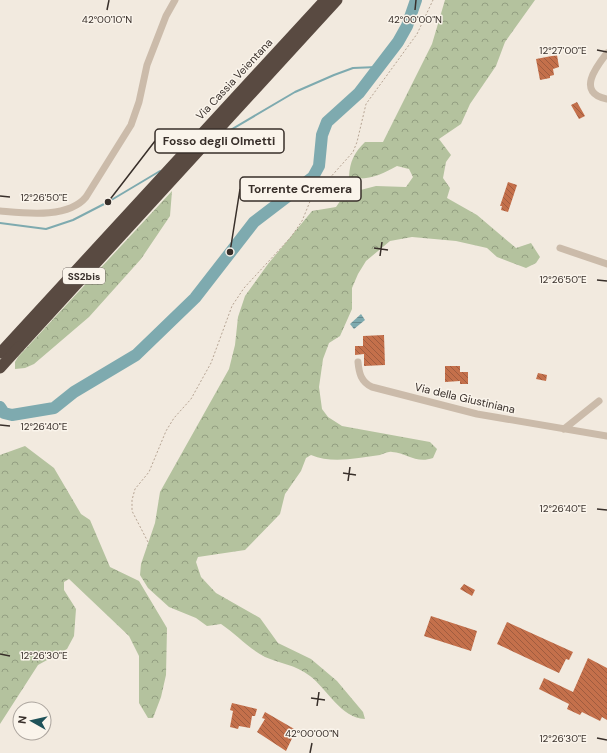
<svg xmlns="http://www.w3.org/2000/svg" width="607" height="753" font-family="'DM Sans',sans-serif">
<defs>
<pattern id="forest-crowns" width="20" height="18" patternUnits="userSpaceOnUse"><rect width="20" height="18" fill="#b4c29e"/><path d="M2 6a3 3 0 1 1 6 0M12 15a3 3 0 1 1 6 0" fill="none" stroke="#939e81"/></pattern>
<pattern id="water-rules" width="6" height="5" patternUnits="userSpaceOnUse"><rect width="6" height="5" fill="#7eaaaf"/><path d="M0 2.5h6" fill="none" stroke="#688b8f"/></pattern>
<pattern id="building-back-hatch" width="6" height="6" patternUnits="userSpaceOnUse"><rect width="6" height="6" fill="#c4704b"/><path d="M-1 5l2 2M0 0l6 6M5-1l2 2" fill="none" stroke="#a05c3f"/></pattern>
</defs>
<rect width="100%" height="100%" fill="#f2eadf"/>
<!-- forest -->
<path fill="url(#forest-crowns)" d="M445,0h90l-30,42 -9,24 -26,38 -9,20 -22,15 12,16 -5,7 -3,16 7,10 -3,10 30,17 39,33 15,-5 9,14 -4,6 -10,5 -29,-11 -10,-9 -31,-7 -44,-4 -22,4 -24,20 -8,13 -6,14v21l-12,27 -11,7 -6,16 -4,28 3,22 6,8 14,9 88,16 7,7 -4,9c-17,6 -26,-5 -41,-6 -4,-1 -8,2 -12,3 -23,3 -48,9 -69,0l-5,3 -5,13 -16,23 -5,20 -35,36 -47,7 -2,5 5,15 15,16 44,25 18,25 33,16 26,22 26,31 2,7c-24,-1 -38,-30 -55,-43 -16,-12 -29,-12 -45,-19 -17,-9 -29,-23 -44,-33l-14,2 -11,-8 -27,-11 -21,-19 -8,-13 1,-11 14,-41 5,-31 69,-123 6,-24 3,-28 7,-21 23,-32 44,-53 24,-4 9,-13 31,-8 30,1 7,-10 -4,-8 -12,-3c-14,8 -32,16 -48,11 1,-16 5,-24 16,-35h18l49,-98z
M172,191l-2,25 -29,43 -52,58 -55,47 -9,4 -10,1v-7l3,-5z
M25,446l29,22 27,46 9,6 20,47 29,14 28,47 -1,47 -5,22 -8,21h-5l-9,-15v-47l-10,-20 -60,-57 -5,3v8l12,19 -2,27 -7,13 -29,16 -38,59v-269z"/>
<!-- water -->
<path fill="url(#water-rules)" d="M361,314l4,6 -11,9 -4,-5z"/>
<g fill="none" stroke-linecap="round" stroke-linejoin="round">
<!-- stream -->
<path stroke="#7eaaaf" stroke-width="2" d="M217,138l78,-46 39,-17 19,-7 24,-1
M0,223l46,6 27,-9 35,-18 52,-31"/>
<!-- river -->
<path stroke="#7eaaaf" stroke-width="12" d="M0,407l4,6 8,2 42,-7 20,-16 62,-37 59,-57 59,-76 59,-45 6,-11 3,-31 5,-13 32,-29 39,-51 9,-16 9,-26"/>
</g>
<!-- building -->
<path fill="url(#building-back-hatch)" d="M557,55l2,12 -6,2 1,6 -4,1v2l-10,2 -4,-21z
M577,102l8,14 -6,3 -8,-14z
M508,182l9,3 -9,27 -7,-2 1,-4h-2z
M384,335l1,30 -21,1v-12l-9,1v-9h8v-10z
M445,366h15v6h8v12h-8v-3l-15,1z
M538,373l9,2 -1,6 -10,-2z
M464,584l11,6 -3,6 -12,-7z
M431,616l46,15 -6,20 -47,-15z
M507,622l66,30 -4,8 -3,-1 -7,14 -62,-29z
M588,658l19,10v52l-5,-3 -2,4 -18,-9 -2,3 -13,-6 2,-5 -30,-15 5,-11 29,14z
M232,703l25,6 -2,7h-3l-2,12 -11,-2 -1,3 -8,-2 3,-16 -3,-1z
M265,712l31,18 -10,21 -29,-19 8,-13 -3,-1z"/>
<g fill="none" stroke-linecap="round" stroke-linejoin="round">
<!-- path -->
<path stroke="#b7a594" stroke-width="1" stroke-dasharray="2 2" stroke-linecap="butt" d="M148,542l-16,-31v-11l3,-11 14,-17 17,-41 8,-13 17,-19 20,-36 21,-57 12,-18 47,-51 11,-16 9,-22 42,-47 4,-10 9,-38 51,-70 16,-34"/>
<!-- minor -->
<path stroke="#cbbbaa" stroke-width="7" d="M607,53c-11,14 -31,40 0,46
M0,211c24,2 68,8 86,-14l45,-72 8,-23 8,-37 19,-49 9,-16
M560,248l47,16
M358,362c1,11 3,20 14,25l105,27 130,22
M564,429l35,-28"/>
<!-- highway -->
<path stroke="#594a41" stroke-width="11" d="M19,347l318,-347
M0,353l325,-353"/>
<!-- highway-bridge -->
<path stroke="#594a41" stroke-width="11" d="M0,368l19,-21"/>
</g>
<!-- ticks -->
<path fill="none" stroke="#382f2a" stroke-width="1.5" d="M107,10l2,-10M415,10l1,-10M597,50l10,2M0,196l10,1M374,248l14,2M380,256l2,-14M597,280l10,1M0,425l10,1M343,473l13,2M348,481l2,-14M597,509l10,1M0,654l10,2M311,698l14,2M317,706l2,-14M597,738l10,2M310,753l2,-10"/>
<g text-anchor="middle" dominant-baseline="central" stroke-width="3" stroke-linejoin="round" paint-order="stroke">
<!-- shield labels -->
<rect fill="#faf4eb" stroke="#726a64" stroke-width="1" x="63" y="268" width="42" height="16" rx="3"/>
<g font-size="10" font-weight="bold" fill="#382f2a">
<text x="84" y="276">SS2bis</text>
</g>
<!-- street labels -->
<g font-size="11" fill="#382f2a" stroke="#faf4eb">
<text transform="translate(234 79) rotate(-47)">Via Cassia Veientana</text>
<text transform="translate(465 398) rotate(13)">Via della Giustiniana</text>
</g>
</g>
<g font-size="10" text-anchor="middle" fill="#382f2a" stroke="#faf4eb" stroke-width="3" stroke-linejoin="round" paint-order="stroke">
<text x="107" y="23">42°00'10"N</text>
<text x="415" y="23">42°00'00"N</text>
<text x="563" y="54">12°27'00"E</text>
<text x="44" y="201">12°26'50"E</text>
<text x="563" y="283">12°26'50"E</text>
<text x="44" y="430">12°26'40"E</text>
<text x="563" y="512">12°26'40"E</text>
<text x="44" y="659">12°26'30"E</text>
<text x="312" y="737">42°00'00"N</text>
<text x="563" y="742">12°26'30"E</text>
</g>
<!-- callouts -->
<path fill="none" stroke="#382f2a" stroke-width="1.5" d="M108 202L155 141M230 252L240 189"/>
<g fill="#382f2a" stroke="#faf4eb" stroke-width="1.5">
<circle cx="108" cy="202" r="4"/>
<circle cx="230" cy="252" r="4"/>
</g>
<g fill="#faf4eb" stroke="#382f2a" stroke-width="1.5">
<rect x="155" y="129" width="129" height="24" rx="4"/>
<rect x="240" y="177" width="121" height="24" rx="4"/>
</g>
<g font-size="12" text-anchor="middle" font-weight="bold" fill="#382f2a">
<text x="219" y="145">Fosso degli Olmetti</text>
<text x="300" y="193">Torrente Cremera</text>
</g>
<!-- north arrow -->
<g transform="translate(32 721) rotate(278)"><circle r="19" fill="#faf4eb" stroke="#aca59e"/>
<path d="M0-3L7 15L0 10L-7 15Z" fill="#1f5259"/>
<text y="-6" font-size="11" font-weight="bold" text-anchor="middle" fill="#382f2a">N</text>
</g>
</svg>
